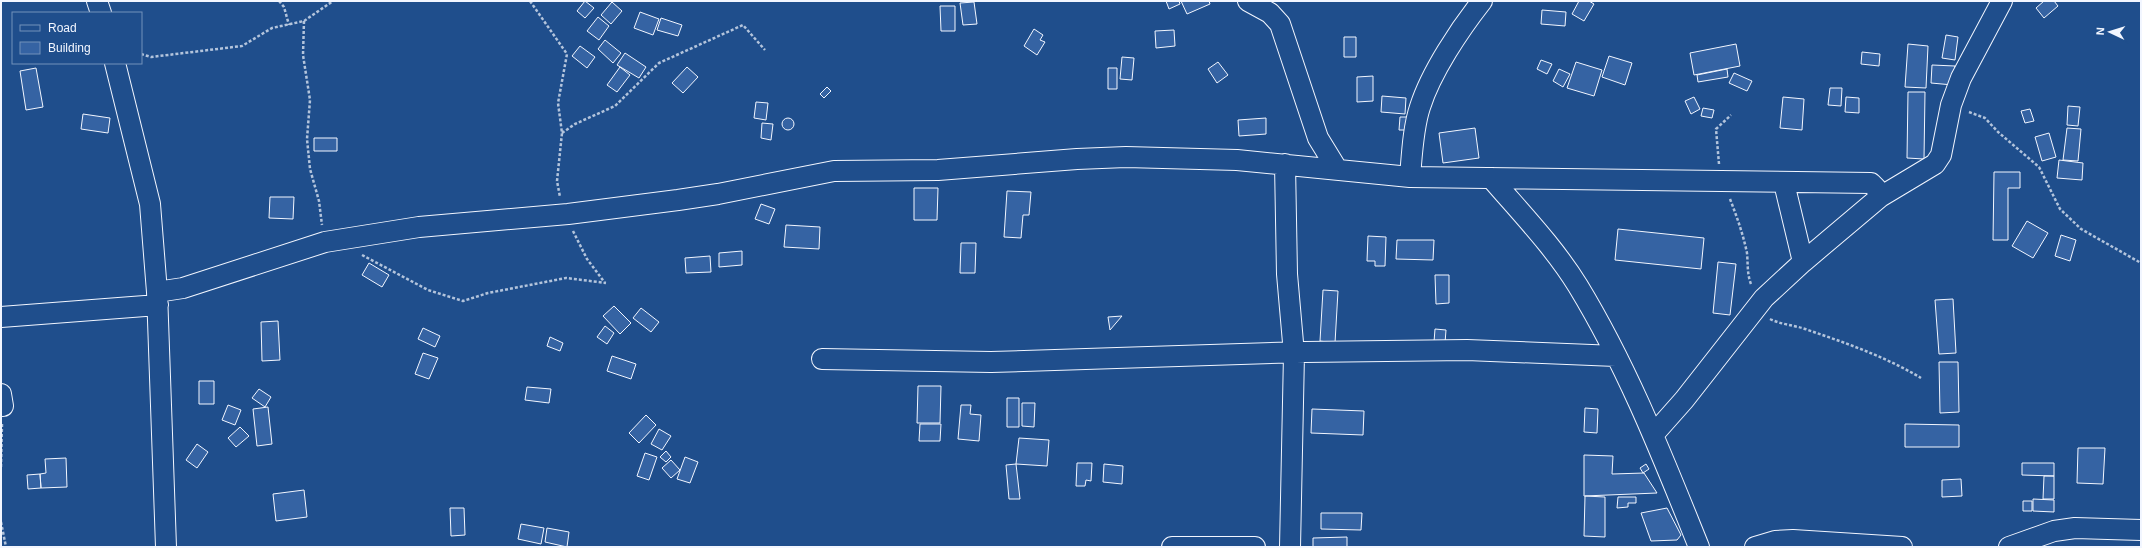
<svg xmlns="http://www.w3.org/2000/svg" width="2142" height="548" font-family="Helvetica,sans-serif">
<rect width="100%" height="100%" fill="#1f4e8c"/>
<!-- building -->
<path fill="#3563a3" stroke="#f2f6ff" d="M585,1l9,7 -9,10 -8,-7z
M1166,1h13l1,3 -11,5z
M1181,1h28l1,3 -23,10z
M1579,1h10l5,3 -10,17 -12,-7z
M2044,1h10l4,5 -14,12 -8,-10z
M612,2l10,9 -11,13 -10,-9z
M974,2l3,22 -14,1 -3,-22z
M940,6h15v25h-14z
M1542,10l24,2 -1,14 -24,-2z
M640,12l19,7 -6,16 -19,-7z
M598,17l11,9 -10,14 -12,-9z
M661,18l21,7 -4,11 -21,-6z
M1034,29l9,6 -3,5 5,2 -8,13 -13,-9z
M1174,30l1,16 -19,2 -1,-17z
M1946,35l12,2 -3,23 -13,-2z
M1344,37h12v20h-12z
M605,40l16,13 -8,10 -15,-14z
M1736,44l4,22 -46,9 -4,-22z
M1908,44l20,2 -2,42 -21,-1z
M580,46l15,11 -8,11 -15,-12z
M1862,52l18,2 -1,12 -18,-2z
M625,53l21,14 -7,11 -22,-13z
M1609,56l23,7 -7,22 -23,-8z
M1122,57l12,1 -2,22 -12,-1z
M1541,60l11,4 -5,10 -10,-5z
M1218,62l10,13 -11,8 -9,-14z
M1576,62l26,8 -8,26 -27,-8z
M1932,65l23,1 -2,19 -22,-2z
M620,67l10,8 -13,17 -10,-7z
M687,67l11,10 -15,16 -11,-10z
M36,68l7,39 -17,3 -6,-39z
M1108,68h9v21h-9z
M1559,69l11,5 -7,13 -10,-6z
M1727,69l1,8 -30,5 -1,-7z
M1734,73l18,8 -5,10 -18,-8z
M1373,76v25l-16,1v-25z
M827,87l4,4 -7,7 -4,-4z
M1830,88h12l-1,18 -13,-1z
M1908,92h17l-1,67 -17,-1z
M1382,96l24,2 -1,16 -24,-2z
M1694,97l6,12 -9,5 -6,-13z
M1783,97l21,2 -2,31 -22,-2z
M1846,97l13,1v15l-14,-1z
M756,102l12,1 -2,17 -12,-2z
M2068,106l12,1 -2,19 -11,-1z
M1703,108l11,2 -2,8 -11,-2z
M2030,109l4,12 -9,2 -4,-12z
M83,114l27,4 -2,15 -27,-4z
M1400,117h11l-1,13h-11z
M1266,118v16l-27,2 -1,-16z
M782 124a6 6 0 1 1 12 0a6 6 0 1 1-12 0Z
M762,123l11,1 -2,16 -10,-2z
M1475,128l4,30 -36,5 -4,-30z
M2067,128l14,1 -3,32 -15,-1z
M2049,133l7,24 -14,4 -7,-24z
M314,138h23v13h-23z
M2059,160l24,3 -1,17 -25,-2z
M1994,172h26v16h-12v52h-15z
M914,188h24l-1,32h-23z
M1007,191l24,1 -2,23h-6l-2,23 -17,-1z
M270,197h24l-1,22 -24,-1z
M761,204l14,5 -6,15 -14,-5z
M2027,221l21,12 -15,25 -21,-12z
M786,225l34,2 -1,22 -35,-2z
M1618,229l86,9 -3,31 -86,-9z
M2061,235l15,5 -6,21 -15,-5z
M1368,236l18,1 -1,29h-10v-5h-8z
M1397,240h37l-1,20 -37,-1z
M961,243h15l-1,30h-15z
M742,251v14l-23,2v-14z
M710,256l1,16 -25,1 -1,-15z
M1718,262l18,2 -6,51 -17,-2z
M369,263l20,12 -7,12 -20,-12z
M1435,275h14v28l-13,1z
M1323,290l15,1 -3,52 -15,-2z
M1953,299l3,54 -17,1 -4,-54z
M614,306l17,17 -11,11 -17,-18z
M641,308l18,14 -8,10 -18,-14z
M1122,316l-12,14 -2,-13z
M278,321l2,39 -18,1 -1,-39z
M605,326l9,7 -7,11 -10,-7z
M423,328l17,8 -5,11 -17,-8z
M1435,329l11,1 -1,13 -11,-1z
M550,337l13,6 -3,8 -13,-5z
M423,353l15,5 -9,21 -14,-5z
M612,356l24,8 -5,15 -24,-8z
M1939,362h19l1,50 -19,1z
M199,381h15v23h-15z
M918,386h23l-1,37h-23z
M527,387l24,2 -2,14 -24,-3z
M259,389l12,8 -6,10 -13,-9z
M1007,398h12v29h-12z
M1022,403h13l-1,24 -12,-1z
M228,405l13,5 -6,15 -13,-5z
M961,405h10l-1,9 11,1 -2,26 -21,-2z
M268,407l4,37 -15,2 -4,-37z
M1585,408l13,1 -1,24 -13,-1z
M1312,409l52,2 -1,24 -52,-2z
M646,415l10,10 -17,18 -10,-10z
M920,424h21l-1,17h-21z
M1905,424l54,1v22h-54z
M240,427l9,9 -13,11 -8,-9z
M659,429l12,7 -9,14 -11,-6z
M1019,438l30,2 -2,26 -31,-2z
M197,444l11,8 -11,16 -11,-8z
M2078,448h27l-2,36 -26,-1z
M666,451l5,6 -5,5 -6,-5z
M645,453l12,4 -8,23 -12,-4z
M1584,455l29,1 -1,18 32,-1 13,20 -73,3z
M685,457l13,5 -8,21 -13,-4z
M66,458l1,29 -26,1 -1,-14 6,-1 -1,-14z
M671,460l9,10 -9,8 -9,-10z
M1077,463h15l-1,18 -5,-1 -1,6h-9z
M2022,463h32v13l-32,-1z
M1016,464l4,35h-11l-3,-34z
M1104,464l19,2 -1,18 -19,-2z
M1646,464l3,5 -6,4 -3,-5z
M40,474l1,14 -13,1 -1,-14z
M2044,476h10v23h-11z
M1961,479l1,17 -20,1v-17z
M304,490l3,27 -31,4 -3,-27z
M1585,496l20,1v40l-21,-1z
M1618,497h18v6h-8v4l-11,1z
M2033,499l21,1v12l-21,-1z
M2023,501h9v10h-9z
M450,508h14l1,27 -14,1z
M1667,508l14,27 -4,5 -26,1 -10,-28z
M1321,513h41l-1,17 -40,-1z
M521,524l23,4 -3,16 -23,-5z
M547,528l22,4 -2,15 -22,-5z
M1347,537v10h-34v-9z"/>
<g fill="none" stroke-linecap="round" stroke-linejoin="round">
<defs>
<path id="minor" d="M97,1l4,12
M1248,1l22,12 10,11 38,114 19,31
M115,63l35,141 7,88 9,255
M1285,164l2,110 7,80 -4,193
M1410,177c2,-23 3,-49 10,-70 11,-35 40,-78 62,-106
M1491,178c30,35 63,69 87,108 50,82 85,172 121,261
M1784,183l19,79
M157,292l26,-4 142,-46 94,-15 149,-13 110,-14 40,-6 116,-23 104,-1 139,-11 49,-2 111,3 173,17 461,6 5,5 4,9
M1,317l157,-12
M822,359l169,3 314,-10 162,-2 149,6
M1,394l2,12
M1653,435l31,-35 80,-102 39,-36 77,-65 55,-33 6,-9 10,-50 10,-27 41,-77
M1172,547h83
M1755,547l20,-6 18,-1 109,7
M2009,547l45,-16 21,-3 66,2"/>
</defs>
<!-- minor casing -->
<use href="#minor" stroke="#f2f6ff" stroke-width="22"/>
<!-- path -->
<path stroke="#b3c4dc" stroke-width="2.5" stroke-dasharray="3 2" stroke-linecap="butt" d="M279,1l5,6 5,18
M530,1l37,53 -9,49 4,30 -5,48 3,16
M304,21l-1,34 7,45 -3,39 3,30 9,32 3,24
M141,54l10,3 91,-11 30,-18 32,-7 29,-20
M1969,112l16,6 13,14 41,35 21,42 21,20 60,34
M562,133l13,-9 40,-18 44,-43 84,-38 22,25
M1719,164l-3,-35 15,-14
M1730,199c7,18 13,35 17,54 1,11 0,21 4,31
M573,231l14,28 18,24
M362,255l66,35 35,11 25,-8 78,-15 40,5
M1770,319c12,6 25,6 38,11 38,13 78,27 113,48
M1,467l1,-43
M1,522l5,25"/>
<!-- minor -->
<use href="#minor" stroke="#1f4e8c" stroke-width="20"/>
</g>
<!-- border -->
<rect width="2142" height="548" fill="none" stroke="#f2f6ff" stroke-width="4"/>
<!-- legend -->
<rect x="12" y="12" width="130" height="52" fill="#1f4e8c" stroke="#7391ba"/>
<rect x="20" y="25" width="20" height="6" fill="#1f4e8c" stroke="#7391ba"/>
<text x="48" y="32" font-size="12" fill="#f2f6ff">Road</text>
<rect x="20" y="42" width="20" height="12" fill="#3563a3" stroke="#7391ba"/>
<text x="48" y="52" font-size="12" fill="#f2f6ff">Building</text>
<!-- north arrow -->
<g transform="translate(2110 32) rotate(274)" stroke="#1f4e8c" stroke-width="3" paint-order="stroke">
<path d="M0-3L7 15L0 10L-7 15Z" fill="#f2f6ff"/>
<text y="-6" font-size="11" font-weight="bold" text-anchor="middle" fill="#f2f6ff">N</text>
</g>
</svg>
